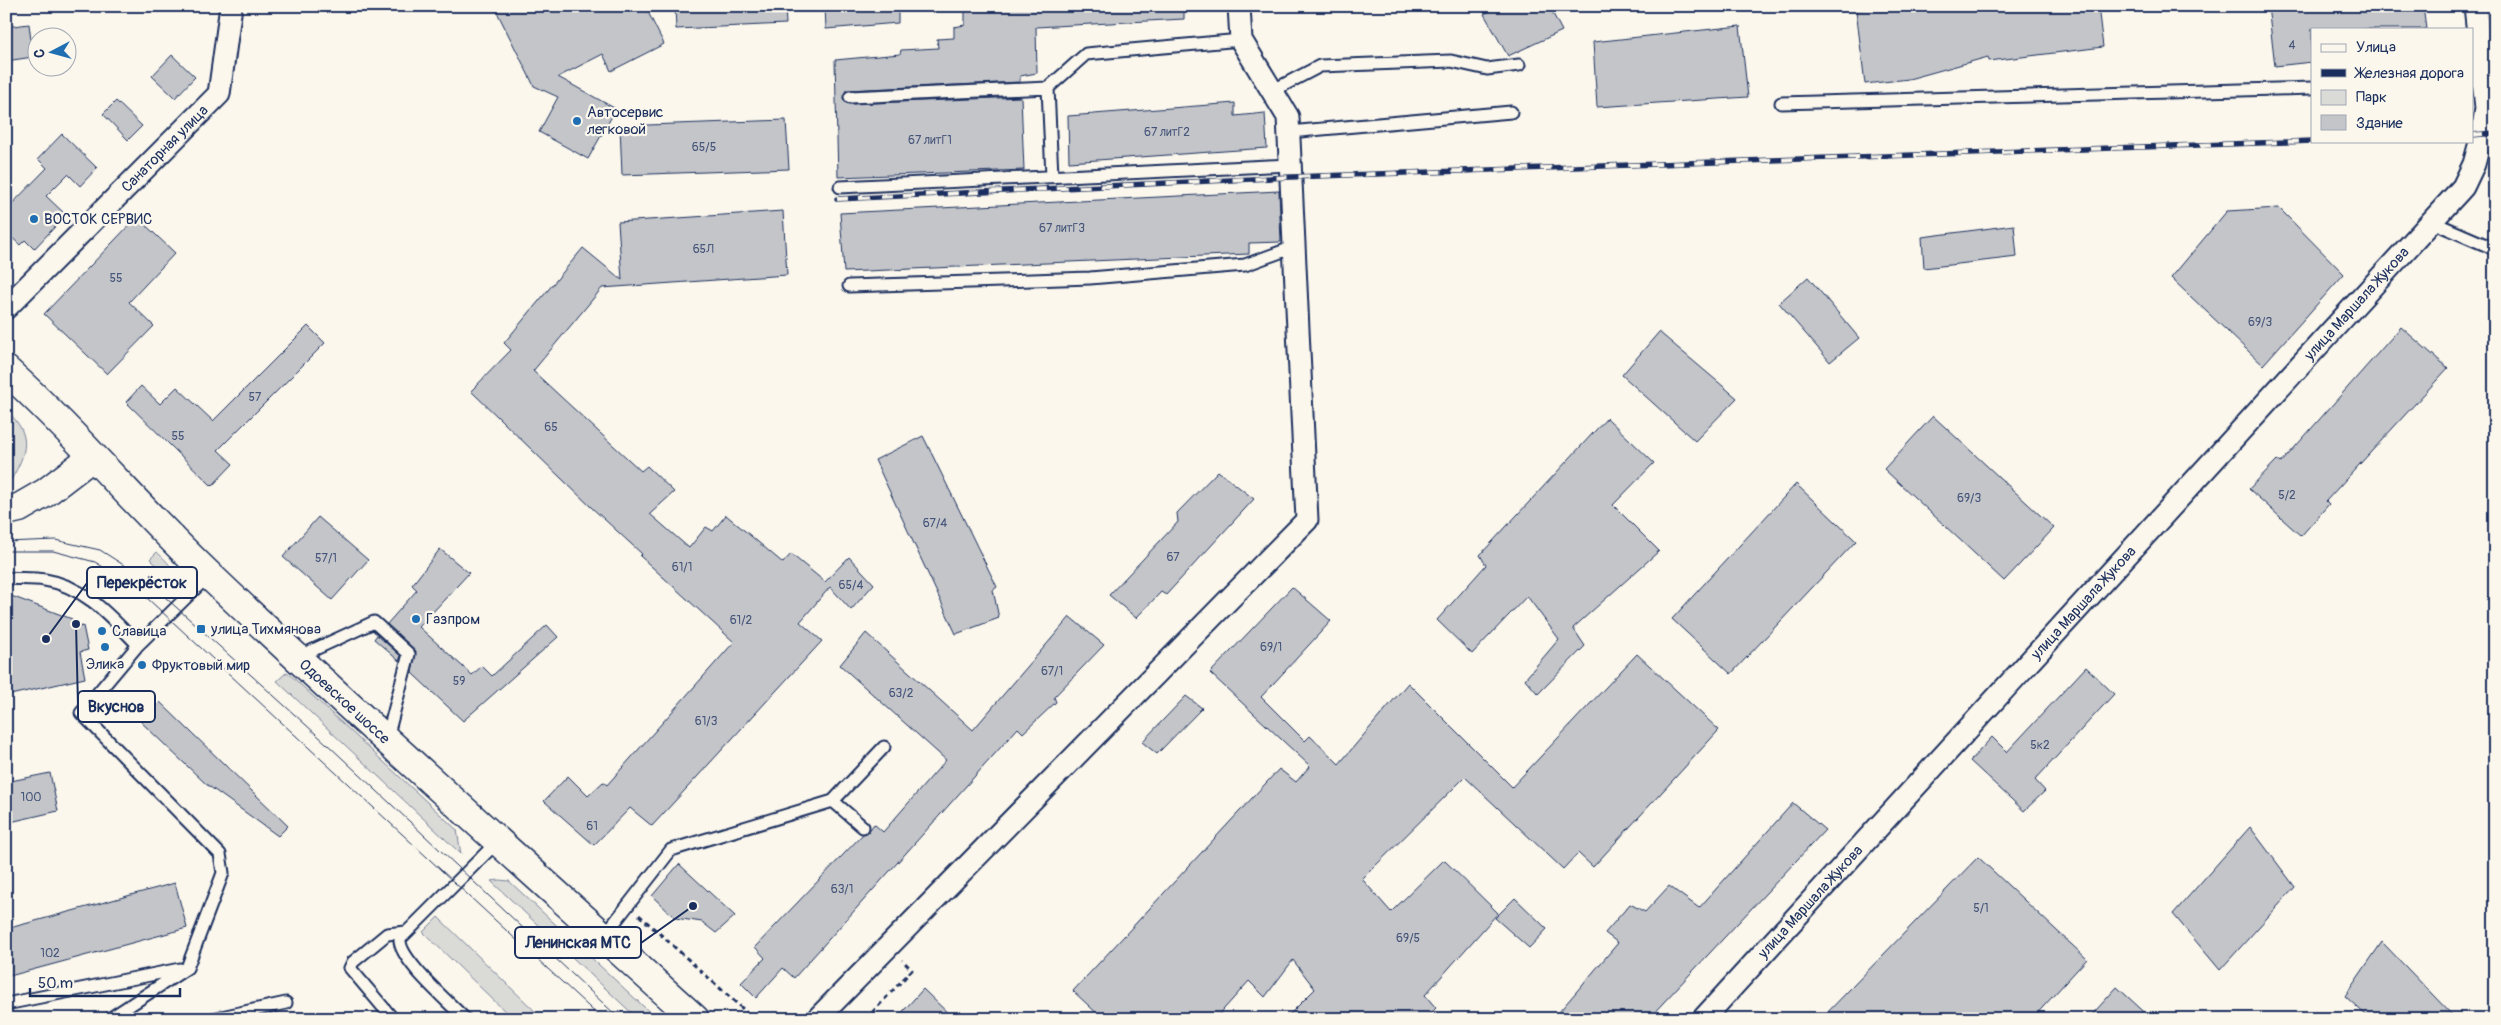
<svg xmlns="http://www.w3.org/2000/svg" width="2501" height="1025" font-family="Pangolin,sans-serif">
<rect width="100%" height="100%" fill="#fbf7ec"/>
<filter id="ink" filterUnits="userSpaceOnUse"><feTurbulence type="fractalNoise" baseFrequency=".02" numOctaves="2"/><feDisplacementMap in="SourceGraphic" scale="10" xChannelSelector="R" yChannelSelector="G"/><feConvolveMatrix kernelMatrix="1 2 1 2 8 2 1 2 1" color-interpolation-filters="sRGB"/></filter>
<g filter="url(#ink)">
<!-- green -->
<path fill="#dadad7" stroke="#7a849a" d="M6,410c26,24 22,41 5,70z
M157,552c8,8 19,16 16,29l-23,-22z
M287,672l170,158 4,24 -184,-173z
M499,880l10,1 148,138h-19l-147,-138z
M438,917l105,102h-30l-90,-87z"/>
<!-- building -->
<path fill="#c3c5c9" stroke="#1b2f5e" d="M494,6h151l19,38 -53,27 -8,-17 -45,23 58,32 -28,50 -49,-27 19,-35 -24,-11z
M675,6h110l1,18 -110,5z
M825,6h73v17l-72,6z
M965,6h219v13l-148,8 1,46 -17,3v6l-174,8 -3,8 3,5 4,1 171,-7 3,73 -186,7 -3,-117 65,-6 1,-4 37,-2 -1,-9 17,-1v-11l11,-2z
M1500,6h49l13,25 -54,25 -24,-42z
M1899,6h199l5,41 -114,14 -1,-4 -79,22 -44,5 -9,-74z
M2268,6h155l3,23h-114v33l-37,4z
M29,24l4,33 -27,4v-34z
M1740,26l8,71 -151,10 -4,-65z
M172,55l23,22 -20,21 -23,-22z
M116,101l26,25 -14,14 -25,-26z
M1235,103v13l30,-3 2,35 -198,14 -1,-46z
M786,120l3,49 -167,6 -2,-49z
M62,134l35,34 -17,18 -12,-12 -22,22 20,19 -32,34 -9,-9 -5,5 -14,-13v-22l41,-42 -9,-9z
M1279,191l2,51 -32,1v11l-405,18 -4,-59z
M2279,208l65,66 -81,91 -92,-87 56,-67z
M783,211l4,64 -185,13 -69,83 108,100 6,-5 27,26 -24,22 39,34 17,-21 7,4 13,-16 57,48 8,-9 34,28 24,-25 25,27 -23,26 -21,-23 -30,35 22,19 -170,185 -22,-18 -36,37 -50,-44 24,-25 20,20 15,-14 4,3 127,-143 -94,-86 2,-2 -51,-47 -120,-116 40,-41 -7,-7 79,-95 39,32 -4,-58z
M137,217l38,36 -46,49 25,24 -47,48 -63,-60z
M2014,225l3,32 -93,11 -2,-31z
M1808,277l51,61 -29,24 -51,-59z
M308,326l17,17 -107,107 15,14 -21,22 -86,-84 15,-16 19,18 17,-17 36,34z
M2401,327l47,41 -122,133 3,3 -28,32 -52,-47 28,-29 4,3z
M1659,332l78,66 -42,43 -73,-66z
M1933,416l121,112 -50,53 -120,-112z
M1607,418l47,45 -41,42 46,46 -86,77 12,18 -47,48 -13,-15 34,-40 -32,-43 -55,58 -35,-34 49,-55 -6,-10z
M923,436l74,151 -4,3 6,28 -43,16 -81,-174z
M1218,471l36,28 -88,96 -5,-3 -25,26 -27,-23 69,-73 -1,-9z
M1796,484l60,57 -125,133 -59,-55z
M318,517l50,43 -36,40 -49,-43z
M440,549l29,24 -50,54 53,48 10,-9 10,10 55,-51 11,12 -95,84 -51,-48 4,-22 -29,-27 30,-34 -5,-5z
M1292,587l39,34 -70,76 44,44 5,-5 29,28 69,-81 104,104 125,-133 82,76 -126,137 -15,-14 -15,16 -98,-92 -103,102 29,33 53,-52 54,53 -73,82 11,13 -11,11h-140l30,-30 -22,-29 -28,37 -16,-16 -34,38h-112l-30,-28 206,-222 17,13 14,-16 -100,-93z
M6,594l66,25 2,9 9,-2 5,24 -8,2 5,26 -79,18z
M1070,617l34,28 -50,52 2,5 -33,31 -5,-5 -224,250 -11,-10 -27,30 -15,-15 24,-25 -10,-11 108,-113 5,-2 6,-8 9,8 63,-72 -106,-95 26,-32 107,97z
M377,635l24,21 -2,5 -25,-22z
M2086,667l28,27 -79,86 10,11 -21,20 -54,-50 22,-24 15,15z
M1186,696l16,12 -45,46 -15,-12z
M160,702l128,124 -10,10 -72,-52 -65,-62z
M50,773l8,38 -52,12v-41z
M1793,803l32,27 -177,189h-95l65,-76 -13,-10 25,-29 15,8 24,-26 30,22z
M2250,827l45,60 -75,83 -47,-56z
M1978,857l109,102 -55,60h-211z
M679,864l56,52 -19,17 -14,-11 -27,-4 -23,-22z
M175,883l12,45 -181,49v-48z
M1515,898l32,31 -18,19 -34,-30z
M2382,942l74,77h-86l-25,-23z
M2117,987l35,32h-64z
M923,989l31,30h-58z"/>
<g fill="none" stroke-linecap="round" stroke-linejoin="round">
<defs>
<path id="service" d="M1272,91l48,-25 131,-5 36,8 32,-4
M850,97l198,-9
M1781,103l531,-15
M1289,132l222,-20
M1052,176l-4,-88 38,-34 155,-14
M840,187l450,-22
M2430,221l65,28
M849,286l241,-8 155,-13 49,-18
M6,578c13,1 27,0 39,2 40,6 67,38 93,65
M298,657l76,-35 35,32 -22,84
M833,801l51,-54
M604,936l67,-86 162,-49 30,26
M6,1004l174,-35
M109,1019l78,-51 36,-95 -3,-19 -139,-141 57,-68 71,-70
M212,1019l74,-16
M393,1019l-43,-51 3,-6 34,-28 19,-2
M465,1019c-15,-16 -67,-60 -65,-80l98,-98"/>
<g id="minor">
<path id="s1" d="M6,308l213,-214 12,-88"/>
<path d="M817,1019l490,-499 -19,-403 -47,-77 -2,-34"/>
<path id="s2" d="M1703,1019l760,-832 11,-23 8,-29 4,-27 -11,-102"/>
</g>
<path id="tertiary" d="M6,511l13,-3 26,-15 47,-36"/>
<g id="primary">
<path id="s3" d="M6,370c72,65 134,140 204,206 159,151 323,296 485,443"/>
</g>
</defs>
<!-- service casing -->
<use href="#service" stroke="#1b2f5e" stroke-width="15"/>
<!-- minor casing -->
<use href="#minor" stroke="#1b2f5e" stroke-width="25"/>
<!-- tertiary casing -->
<use href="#tertiary" stroke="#1b2f5e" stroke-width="31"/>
<!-- primary casing -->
<use href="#primary" stroke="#1b2f5e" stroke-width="31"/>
<!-- path -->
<path stroke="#1b2f5e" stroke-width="3" stroke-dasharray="5 4" stroke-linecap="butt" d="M639,915l115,104
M866,1019l46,-49 -10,-10"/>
<!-- service -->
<use href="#service" stroke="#fbf7ec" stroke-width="11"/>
<!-- minor -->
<use href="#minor" stroke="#fbf7ec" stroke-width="21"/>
<!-- tertiary -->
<use href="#tertiary" stroke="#fbf7ec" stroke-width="28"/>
<!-- primary -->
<use href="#primary" stroke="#fbf7ec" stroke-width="28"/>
<!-- tram -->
<path stroke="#1b2f5e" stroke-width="1" d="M6,542l49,-2 45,10 44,28 183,166 293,275
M6,551h47l42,11 39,24 468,433"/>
<defs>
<path id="rail" d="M2472,135l23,-2
M837,199l454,-22 1021,-36"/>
</defs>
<!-- rail casing -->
<use href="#rail" stroke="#1b2f5e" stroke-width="5.5"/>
<!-- rail -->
<use href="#rail" stroke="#fbf7ec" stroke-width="4" stroke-dasharray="11" stroke-linecap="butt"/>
</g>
</g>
<!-- markers -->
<g fill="#1f6fb2" stroke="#fbf7ec" stroke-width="2">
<circle cx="577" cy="121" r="5"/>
<circle cx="34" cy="219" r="5"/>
<circle cx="416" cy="619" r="5"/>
<rect x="196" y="624" width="10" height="10" rx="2.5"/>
<circle cx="102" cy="631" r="5"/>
<circle cx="105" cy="647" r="5"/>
<circle cx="142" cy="665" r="5"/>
</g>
<g text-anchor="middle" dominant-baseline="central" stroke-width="4.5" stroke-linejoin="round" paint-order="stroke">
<!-- number labels -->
<g font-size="12" fill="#455479">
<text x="2292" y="45">4</text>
<text x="1167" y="132">67 литГ2</text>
<text x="930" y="140">67 литГ1</text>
<text x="704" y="147">65/5</text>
<text x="1062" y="228">67 литГ3</text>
<text x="703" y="249">65Л</text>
<text x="116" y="278">55</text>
<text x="2260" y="322">69/3</text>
<text x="255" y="397">57</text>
<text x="551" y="427">65</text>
<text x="178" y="436">55</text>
<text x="2287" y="495">5/2</text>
<text x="1969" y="498">69/3</text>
<text x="935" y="523">67/4</text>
<text x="1173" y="557">67</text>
<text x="326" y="558">57/1</text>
<text x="682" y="567">61/1</text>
<text x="851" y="585">65/4</text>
<text x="741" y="620">61/2</text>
<text x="1271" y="647">69/1</text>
<text x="1052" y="671">67/1</text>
<text x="459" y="681">59</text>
<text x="901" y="693">63/2</text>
<text x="706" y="721">61/3</text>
<text x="2040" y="745">5к2</text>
<text x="31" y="797">100</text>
<text x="592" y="826">61</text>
<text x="842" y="889">63/1</text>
<text x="1981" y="908">5/1</text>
<text x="1408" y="938">69/5</text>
<text x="50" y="953">102</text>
</g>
<!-- poi labels -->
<g font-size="15" fill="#1b2f5e" stroke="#fbf7ec" text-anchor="start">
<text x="587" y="112">Автосервис<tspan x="587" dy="17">легковой</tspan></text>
<text x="44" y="219">ВОСТОК СЕРВИС</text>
<text x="426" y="619">Газпром</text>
<text x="211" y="629">улица Тихмянова</text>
<text x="112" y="631">Славица</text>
<text x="105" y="664" text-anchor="middle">Элика</text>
<text x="152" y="665">Фруктовый мир</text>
</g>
<!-- street labels -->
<g font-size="15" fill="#1b2f5e" stroke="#fbf7ec">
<text stroke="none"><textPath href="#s1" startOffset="225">Санаторная улица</textPath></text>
<text stroke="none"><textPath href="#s2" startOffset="969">улица Маршала Жукова</textPath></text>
<text stroke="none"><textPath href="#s2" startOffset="564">улица Маршала Жукова</textPath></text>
<text stroke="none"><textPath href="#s3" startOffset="474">Одоевское шоссе</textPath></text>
<text stroke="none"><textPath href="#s2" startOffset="159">улица Маршала Жукова</textPath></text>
</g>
</g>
<!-- callouts -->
<path fill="none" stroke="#1b2f5e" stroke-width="2" d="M46 639L87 583M76 624L78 706M693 906L641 943"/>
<g fill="#1b2f5e" stroke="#fbf7ec" stroke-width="2">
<circle cx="46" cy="639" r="5"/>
<circle cx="76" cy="624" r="5"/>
<circle cx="693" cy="906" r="5"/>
</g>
<g fill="#fbf7ec" stroke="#1b2f5e" stroke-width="2">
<rect x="87" y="567" width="110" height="31" rx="5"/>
<rect x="78" y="691" width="77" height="31" rx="5"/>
<rect x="515" y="927" width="126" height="31" rx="5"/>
</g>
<g font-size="16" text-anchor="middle" font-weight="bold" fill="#1b2f5e">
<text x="142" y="588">Перекрёсток</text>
<text x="116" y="712">Вкуснов</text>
<text x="578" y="948">Ленинская МТС</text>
</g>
<!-- margin -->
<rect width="2501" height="1025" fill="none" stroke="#fbf7ec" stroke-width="25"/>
<rect x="12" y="12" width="2476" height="1000" fill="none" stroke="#1b2f5e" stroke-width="2" filter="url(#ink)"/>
<!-- legend -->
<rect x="2311" y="28" width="162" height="115" fill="#fbf7ec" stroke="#a1a7b3"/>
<rect x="2321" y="44" width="25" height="8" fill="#fbf7ec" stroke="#a1a7b3"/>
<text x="2356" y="52" font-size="15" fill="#1b2f5e">Улица</text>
<rect x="2321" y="69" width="25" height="8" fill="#1b2f5e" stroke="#a1a7b3"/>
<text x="2356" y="78" font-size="15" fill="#1b2f5e">Железная дорога</text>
<rect x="2321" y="90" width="25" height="15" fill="#dadad7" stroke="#a1a7b3"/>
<text x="2356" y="102" font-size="15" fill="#1b2f5e">Парк</text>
<rect x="2321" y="115" width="25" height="15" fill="#c3c5c9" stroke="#a1a7b3"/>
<text x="2356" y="128" font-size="15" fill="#1b2f5e">Здание</text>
<!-- north arrow -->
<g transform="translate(52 52) rotate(264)"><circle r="24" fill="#fbf7ec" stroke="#a1a7b3"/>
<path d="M0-4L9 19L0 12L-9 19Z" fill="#1f6fb2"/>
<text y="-8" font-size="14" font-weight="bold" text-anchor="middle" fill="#1b2f5e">С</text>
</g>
<!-- scale -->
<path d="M30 988v8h150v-8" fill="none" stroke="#1b2f5e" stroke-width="2.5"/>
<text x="38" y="988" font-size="15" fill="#1b2f5e" stroke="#fbf7ec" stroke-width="4" paint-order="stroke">50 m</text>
</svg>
